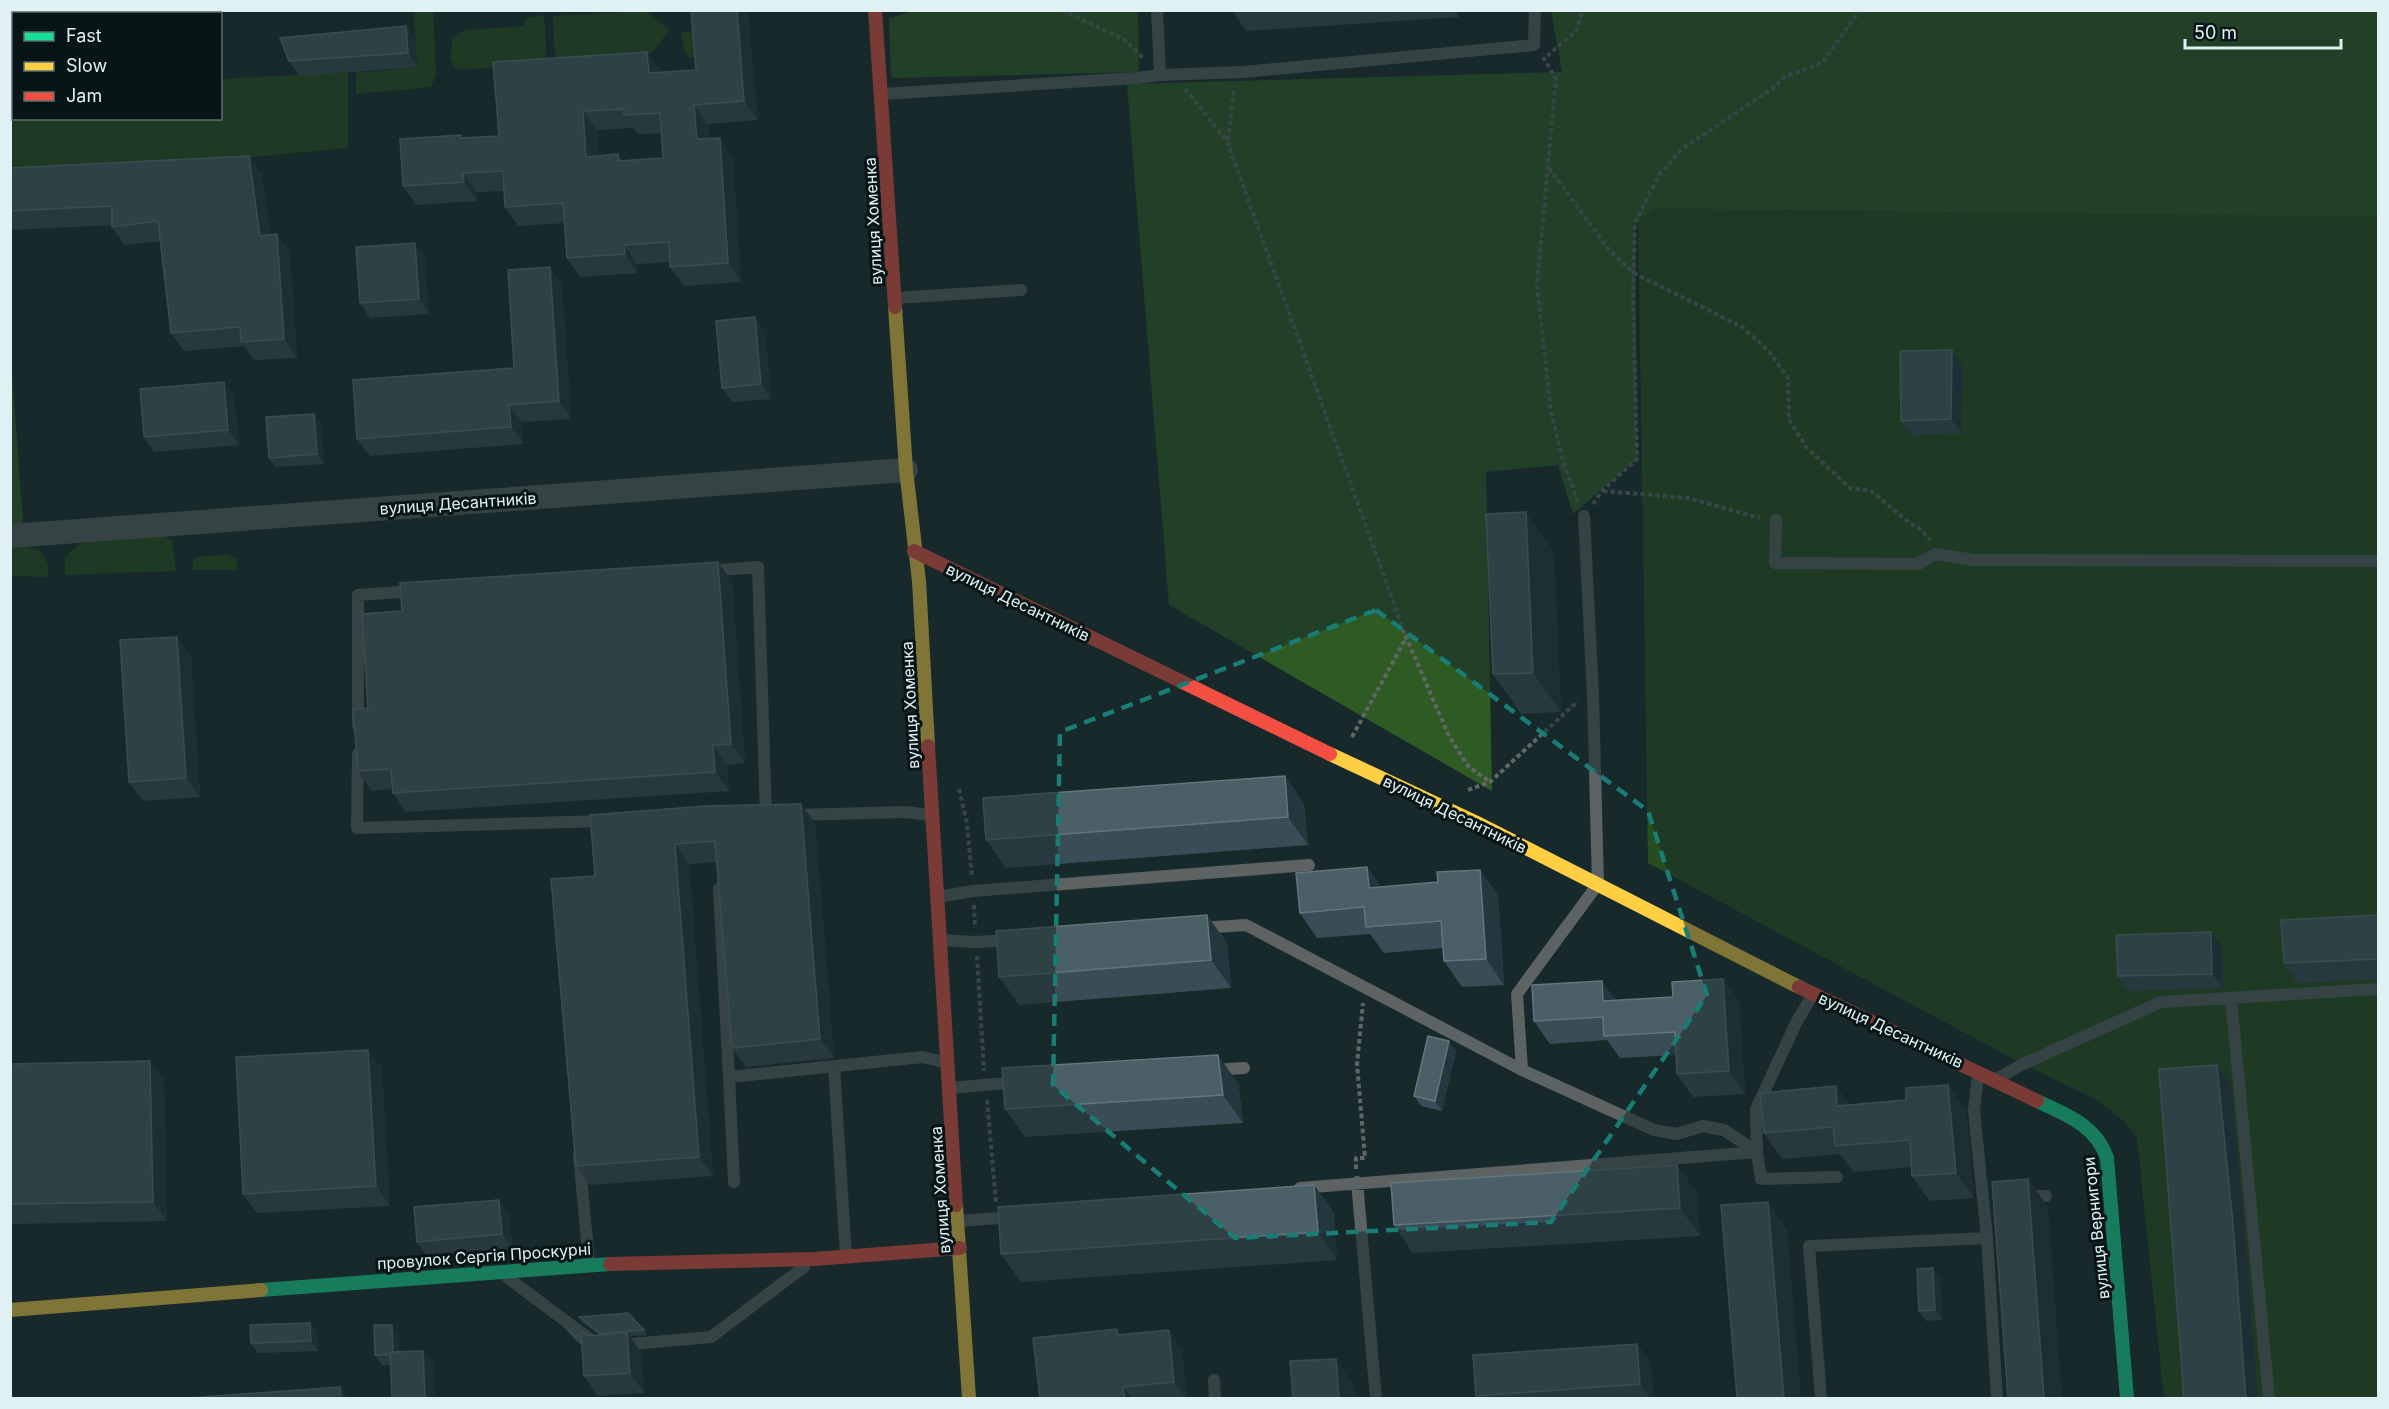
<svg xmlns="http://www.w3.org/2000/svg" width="2389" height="1409" font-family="Inter,sans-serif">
<rect width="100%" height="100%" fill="#18292c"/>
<!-- green -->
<path fill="#264e1d" d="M11,11l3,26v81h206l1,-39 127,-7v76l-337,31z
M413,11h20l3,63 -5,13 -75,7v-21l62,-6z
M646,11l23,19 -13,18 -9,8 -92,8 -2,-48z
M544,15l3,49 -90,6 -7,-10 2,-20 12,-10 61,-4 1,-8z
M703,31l-6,28 -10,-3 -4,-10 -2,-14z
M1638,209l740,8v1181h-214l-27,-260 -13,-17 -27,-21 -74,-36 -375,-201z
M165,536l7,5 4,30 -111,4v-18l13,-12 6,-2z
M27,547c18,3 21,13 22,30l-38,-1v-28z
M228,554l9,6 1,10h-46l2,-11 4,-2z"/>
<!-- forest -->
<path fill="#2e5b23" d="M917,10l221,1 1,61 -248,6 -2,-60z
M1551,11h827v206l-724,-8 -19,14 2,236 -64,55 -15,-49 -72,7 6,319 -323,-186 -42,-521 435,-12z
M10,344l14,191 -14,1z"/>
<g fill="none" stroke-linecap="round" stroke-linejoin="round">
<!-- path -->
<path stroke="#5f6667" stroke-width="4" stroke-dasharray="4.5 3" stroke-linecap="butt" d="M1062,10l63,30 18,18
M1547,56l29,-25 7,-21
M1543,57l13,22 -19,206 14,127 12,49 15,41
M1185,89l42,52 179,496 43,99 19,30 22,16
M1228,140l6,-52
M1549,168l60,82 25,23 108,54 27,24 19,27 1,42 18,28 43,40 21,3 40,33 7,3 12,13
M1603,491l85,7 72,20
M1593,504l9,-13 35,-32 -4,-160 2,-76 24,-48 23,-26 91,-61 11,-11 38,-14 38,-53
M1352,737l54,-99
M959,789l8,34 5,54
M1468,790l22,-8 88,-81
M974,905l1,23
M977,956l7,115
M987,1100l9,103
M1356,1169v-11h9l-8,-94 6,-61"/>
<!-- lane -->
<path stroke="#5c6362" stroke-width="12" d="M1157,10l3,65
M882,94l254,-16 24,-3 83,-3 291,-27 1,-35
M895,298l126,-8
M1584,516l9,179 5,189 -81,110 5,76 132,60 23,4 26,-8 21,4 33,22
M1776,520l-1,43 143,1 17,-10 39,6 404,1
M708,571l50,-4 8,249
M358,725v-130l57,-4
M358,754l-1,74 248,-7
M794,815l112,-3 23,3
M719,889l10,188 194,-20 20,5
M938,897l35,-6 336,-26
M1200,928l46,-3 276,145
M939,940l37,2 36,-2
M1813,994l-17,29 -40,86 1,43 4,27 76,-2
M2231,998l38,400
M834,1066l12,191
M1214,1070l30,-2
M1978,1075l-4,35 13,128 10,160
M729,1077l5,105
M1998,1078l25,-14 138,-62 217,-13
M950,1088l67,-6
M579,1155l10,108
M1357,1182l19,216
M1300,1188l457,-36
M2026,1196h20
M959,1221l55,-4
M508,1278l87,65
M620,1345l91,-8 93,-70
M1214,1380l1,18
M1821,1398l-12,-152 178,-8"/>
<!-- street -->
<path stroke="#5c6362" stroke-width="24" d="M10,536l896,-66"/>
<!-- fast -->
<path stroke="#16e098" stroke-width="14" d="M2037,1101c28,13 59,24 70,57l20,240
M261,1290l349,-26"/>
<!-- slow -->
<path stroke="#ffcf43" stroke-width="14" d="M895,307l11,163 13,111 9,165
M1330,754l145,68 324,165
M956,1205l13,193
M10,1310l251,-20"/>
<!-- jam -->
<path stroke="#f24e42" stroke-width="14" d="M875,10l20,297
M914,551l416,203
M928,746l28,459
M1799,987l238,114
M610,1264l204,-5 146,-11"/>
</g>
<!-- wall -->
<path fill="#3a4d56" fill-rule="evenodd" d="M10,10l4,4v64l-4,-4z
M691,10l67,110 -50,4 1,15 24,18 8,125 -57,4 -14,-19v-5l-33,2 1,9 -58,4 -13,-19 -2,-35 -47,3 -13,-19 -1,-16 -27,1v9l-61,4 -13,-19 60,-48 36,-2 148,-84 13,20 36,-2zM633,128l5,6 23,-1 2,25 -41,3 -4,-7 -20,2 -1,-26z
M1232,10h226l1,7 -213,14z
M406,26l10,15 2,26 -119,9 -10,-15z
M249,156l13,19 8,60 7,-1 13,19 7,105 -43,2 -10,-14 -60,5 -13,-18 -10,-92 -36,4 -13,-18v-2l-102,5v-62z
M415,243l10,15 4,56 -59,4 -10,-15z
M562,285l9,134 -49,3 1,22 -153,12 -13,-17 157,-71z
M755,317l10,15 6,67 -39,3 -10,-14z
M1962,365l-1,68 -50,2 -10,-14z
M224,382l10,15 5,48 -85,7 -10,-15z
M314,414l7,10 3,40 -48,3 -7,-9z
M1554,552l7,160 -40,2 -28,-40z
M718,562l14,19 13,182 -18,2 2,26 -323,21 -13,-19 -1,-4 -21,2 -13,-20 10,-63 34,-97z
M191,656l9,141 -57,4 -14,-19z
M1285,776l19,28 4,41 -302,23 -20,-28z
M590,815l225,8 19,235 -88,9 -14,-19 -15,-186 -28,2 24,312 -123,9 -14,-19 19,-290z
M1480,870l18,25 6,90 -42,2 -18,-26 -1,-13 -59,5 -14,-19 -53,4 -17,-25 81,-26 57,-5z
M1207,915l20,28 4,45 -212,17 -20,-28z
M2379,915v64l-82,4 -13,-20z
M2211,932l11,14 1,42 -95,3 -10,-15z
M1616,1000l123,1 6,93 -52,3 -16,-23 -1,-19 -56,3 -13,-18 -57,4 -16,-23z
M368,1050l14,19 8,137 -133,7 -14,-19z
M1456,1051l-14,60 -21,-5 -7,-10z
M150,1061l14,20 3,140 -157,3v-160z
M1238,1083l5,40 -218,14 -20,-28z
M1948,1085l18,25 8,88 -44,3 -18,-25v-9l-59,5 -13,-18 -58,5 -18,-26 72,-47 13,19 57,-5z
M1677,1165l20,28 3,43 -287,17 -19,-28z
M1314,1185l20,28 3,47 -316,22 -20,-28z
M499,1200l10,15 4,34 -86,7 -10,-14z
M1940,1278l2,42 -16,1 -7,-10z
M579,1317l65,13 3,5 -17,1 11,16 3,41 -47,3 -13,-20 -2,-30 -14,-14 -3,-5 16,12 8,-3 11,-1 -18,-13z
M310,1323l7,10 1,18 -60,2 -7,-10z
M399,1335v17l35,13h-52l-7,-10z
M1121,1335l61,14 5,49h-147z
M1637,1344l14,19 2,35h-175l-2,-2z"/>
<!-- shaded-wall -->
<path fill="#25373e" d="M34,10h8v4h-8z
M737,10h11l10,110 -14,-19z
M1454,10h4l1,7z
M406,26l10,15 2,26 -10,-14z
M647,52l13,19 2,21 -13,-19z
M694,105l14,19 2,35 -13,-20z
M583,111l14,19 3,46 -14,-19z
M720,138l13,19 8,125 -13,-19z
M249,156l13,19 11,79 -13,-18z
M463,173l14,19v9l-13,-19z
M277,234l13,19 7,105 -13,-19z
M415,243l10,15 4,56 -10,-15z
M624,245l13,19 1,9 -13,-19z
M550,267l12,18 9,134 -12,-18z
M755,317l10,15 6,67 -10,-15z
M1952,350l10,15 -1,68 -10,-14z
M224,382l10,15 5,48 -11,-15z
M509,405l13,17 1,22 -12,-17z
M314,414l7,10 3,40 -7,-10z
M1526,512l28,40 7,160 -28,-39z
M718,562l14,19 13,182 -14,-19z
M177,637l14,19 9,141 -14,-19z
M713,745l14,20 2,26 -14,-19z
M1285,776l19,28 4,41 -20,-28z
M801,804l14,19 19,235 -14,-19z
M675,844l14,20 24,312 -14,-19z
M1367,867l18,25 -16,-4z
M1480,870l18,25 6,90 -18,-26z
M1207,915l20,28 4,45 -20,-28z
M2211,932l11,14 1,42 -11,-14z
M1723,979l16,22 6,93 -16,-23z
M1602,981l16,22 -15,-2z
M1449,1041l7,10 -14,60 -7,-10z
M368,1050l14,19 8,137 -14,-20z
M1218,1055l20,28 5,40 -20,-28z
M150,1061l14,20 3,140 -14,-19z
M2217,1065l14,19 15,160 12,154h-12z
M1948,1085l18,25 8,88 -18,-25z
M1836,1086l18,26 -17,-6z
M1677,1165l20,28 3,43 -20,-28z
M2028,1179l20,28 14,191h-18z
M1314,1185l20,28 3,47 -19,-28z
M499,1200l10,15 4,34 -11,-15z
M1768,1202l19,28 14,168h-17z
M1933,1268l7,10 2,42 -7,-10z
M310,1323l7,10 1,18 -7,-10z
M392,1325l7,10 1,30 -7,-10z
M1169,1330l13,19 5,49h-1l-12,-16z
M627,1332l14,20 3,41 -14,-20z
M1637,1344l14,19 2,35h-3l-10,-14z
M423,1351l11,14 1,33h-10z
M1336,1359l19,28 1,11h-17z
M340,1387l9,11h-8z
M1123,1387l9,11h-7z"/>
<!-- building -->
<path fill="#4b5f67" stroke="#63767d" stroke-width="1.5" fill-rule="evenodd" d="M10,10h24v4h-20v53h-4z
M691,10h46l7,91 -50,4 3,34 23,-1 8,125 -58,4 -1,-25 -45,3 1,9 -58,4 -4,-55 -58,4 -2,-36 -40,2 1,9 -61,4 -3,-47 61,-4v3l38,-2 -6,-74 154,-10 2,21 47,-3zM624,109v6l36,-2 3,45 -45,3v-7l-32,3 -3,-46z
M406,26l2,27 -119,8 -9,-23z
M249,156l11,80 17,-2 7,105 -43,3 -1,-15 -69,6 -13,-112 -46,6v-21l-102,5v-43z
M415,243l4,56 -59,4 -4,-56z
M550,267l9,134 -50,4 2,22 -154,12 -4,-59 161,-12 -6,-98z
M755,317l6,67 -39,4 -6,-67z
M1952,350l-1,69 -50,2 -1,-70z
M224,382l4,48 -84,7 -4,-48z
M314,414l3,40 -48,4 -3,-41z
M1526,512l7,161 -40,1 -7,-160z
M718,562l13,182 -18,1 2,27 -322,21 -2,-24 -33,2 -5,-62 15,-1 -6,-94 40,-3 -2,-28z
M177,637l9,141 -57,4 -9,-142z
M1285,776l3,41 -302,23 -3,-42z
M801,804l19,235 -88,9 -17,-207 -40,3 24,313 -123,9 -25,-287 44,-3 -5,-61 116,-9z
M1367,867l2,21 69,-6 -1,-10 43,-2 6,89 -42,2 -3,-40 -75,6 -2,-20 -64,6 -4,-40z
M1207,915l4,45 -212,17 -3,-46z
M2379,915v44l-95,4 -3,-43z
M2211,932l1,42 -94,2 -2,-41z
M1723,979l6,92 -52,3 -2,-42 -71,4 -1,-19 -69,4 -2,-36 70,-4 1,20 70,-4 -1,-15z
M1428,1036l21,5 -14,60 -21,-5z
M368,1050l8,136 -133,8 -7,-137z
M1218,1055l5,40 -218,14 -3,-41z
M150,1061l3,141 -143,2v-140z
M2217,1065l16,159 13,174h-62l-25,-329z
M1948,1085l8,88 -44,3 -2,-36 -75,6 -2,-19 -69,6 -4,-40 76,-7 1,20 69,-6v-12z
M1677,1165l3,43 -286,17 -3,-42z
M2028,1179l16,219h-36l-16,-216z
M1314,1185l4,47 -317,22 -3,-47z
M499,1200l3,34 -85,8 -3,-35z
M1768,1202l16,196h-47l-16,-193z
M1933,1268l2,42 -16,1 -2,-42z
M628,1313l16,17 -43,4 -22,-17z
M310,1323l1,18 -60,2 -1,-18z
M374,1325h18l1,27h-3v3h-15z
M565,1327l16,12v3h-2z
M1117,1329l1,6 51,-5 5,52 -51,5 2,11h-85l-7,-60z
M581,1332l8,4 38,-4 3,41 -46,3z
M1637,1344l3,40 -164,12 -3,-41z
M423,1351l2,47h-33l-2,-46z
M1336,1359l3,39h-46l-3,-37z
M340,1387l1,11h-153z"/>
<!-- marked area -->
<path d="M0 0H2389V1409H0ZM1376,610l272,201 59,184 -156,227 -316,16 -182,-153 7,-353z" fill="#18292c" fill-opacity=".55" fill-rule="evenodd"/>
<path fill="none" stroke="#197c75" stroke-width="4.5" stroke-dasharray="12 8" stroke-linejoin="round" d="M1376,610l272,201 59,184 -156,227 -316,16 -182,-153 7,-353z"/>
<g text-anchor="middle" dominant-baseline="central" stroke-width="6" stroke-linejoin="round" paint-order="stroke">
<!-- street labels -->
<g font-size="16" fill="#e0f1f4" stroke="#081517">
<text transform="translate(873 221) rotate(-93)">вулиця Хоменка</text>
<text transform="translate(458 503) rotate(-4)">вулиця Десантників</text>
<text transform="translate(1018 602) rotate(26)">вулиця Десантників</text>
<text transform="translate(910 705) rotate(-93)">вулиця Хоменка</text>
<text transform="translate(1455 814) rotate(26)">вулиця Десантників</text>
<text transform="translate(1891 1030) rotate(25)">вулиця Десантників</text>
<text transform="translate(940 1190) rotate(-94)">вулиця Хоменка</text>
<text transform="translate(2096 1228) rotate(-96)">вулиця Вернигори</text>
<text transform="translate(484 1256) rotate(-4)">провулок Сергія Проскурні</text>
</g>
</g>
<!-- border -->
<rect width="2389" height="1409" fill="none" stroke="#e0f1f4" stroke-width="24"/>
<!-- legend -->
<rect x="12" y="12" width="210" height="108" fill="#081517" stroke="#5e6d6f" stroke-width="1.5"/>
<rect x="24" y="32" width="30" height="9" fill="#16e098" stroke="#5e6d6f" stroke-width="1.5"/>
<text x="66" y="42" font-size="18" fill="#e0f1f4">Fast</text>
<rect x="24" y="62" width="30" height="9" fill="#ffcf43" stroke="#5e6d6f" stroke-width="1.5"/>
<text x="66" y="72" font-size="18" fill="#e0f1f4">Slow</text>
<rect x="24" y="92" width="30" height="9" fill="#f24e42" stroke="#5e6d6f" stroke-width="1.5"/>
<text x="66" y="102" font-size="18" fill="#e0f1f4">Jam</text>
<!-- scale -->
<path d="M2185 39v9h156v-9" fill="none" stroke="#e0f1f4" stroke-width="3"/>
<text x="2194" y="39" font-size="18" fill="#e0f1f4" stroke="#081517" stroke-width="4.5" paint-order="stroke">50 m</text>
</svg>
